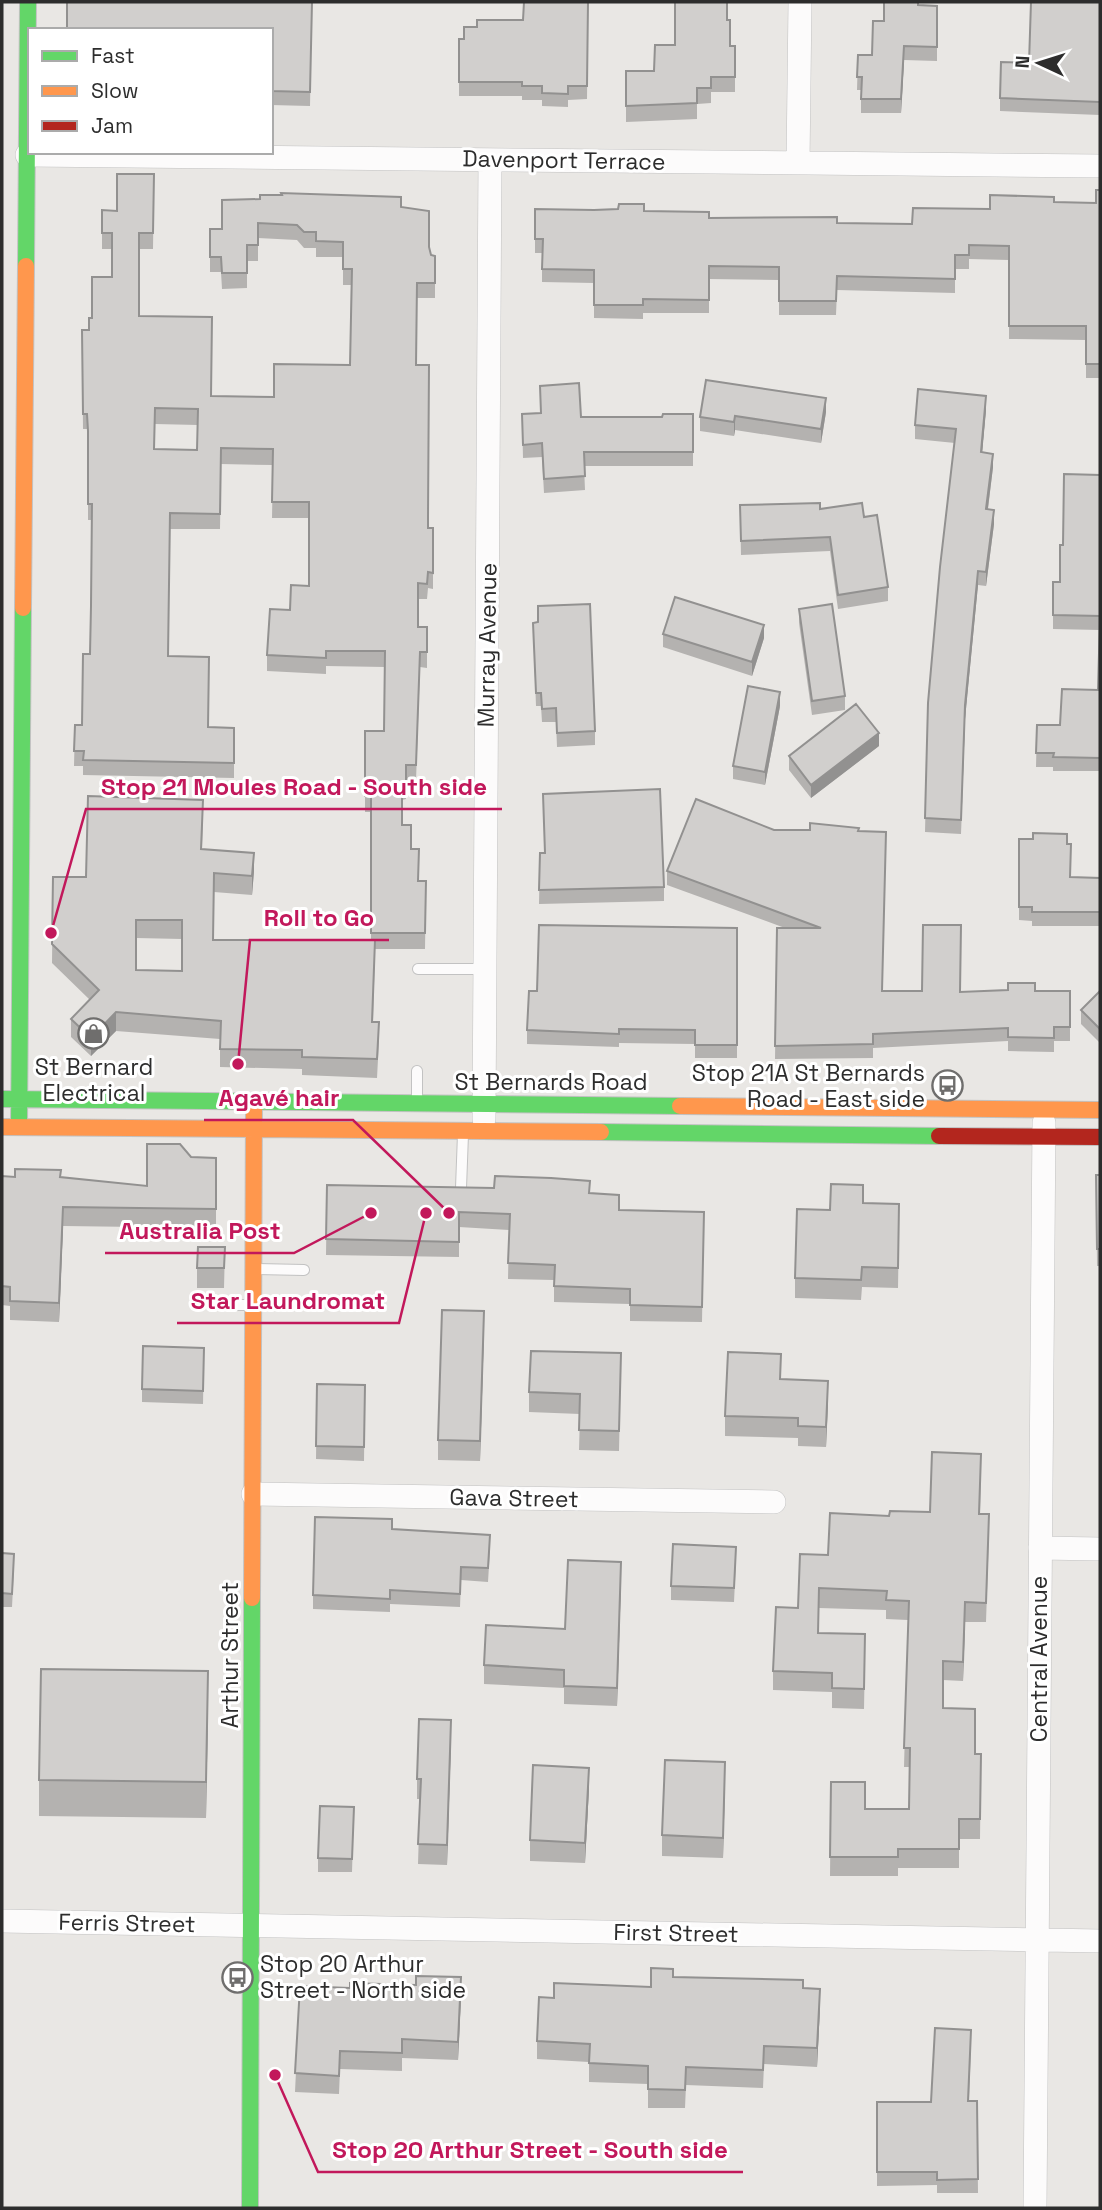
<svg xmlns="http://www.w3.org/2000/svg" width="1102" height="2210" font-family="'Space Grotesk',sans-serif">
<rect width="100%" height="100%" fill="#e9e7e4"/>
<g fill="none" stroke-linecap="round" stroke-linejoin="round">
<defs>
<path id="lane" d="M418,969h67
M417,1102v-31
M461,1188l2,-54
M257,1269l47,1
M214,1305h37"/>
<path id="street" d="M27,155l1073,11
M798,163l2,-161
M484,1119l6,-959
M253,1494l521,8
M1040,1548l60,1
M2,1921l1098,20
M1035,2208l9,-1085"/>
<path id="fast" d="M26,266l2,-264
M2,1099l678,7
M19,1127l4,-519
M601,1132l338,4
M250,2208l2,-610"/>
<path id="slow" d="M23,608l3,-342
M680,1106l420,4
M2,1127l599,5
M252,1598l2,-495"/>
<path id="jam" d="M939,1136l161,1"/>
</defs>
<!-- lane casing -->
<use href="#lane" stroke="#c2c2c2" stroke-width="12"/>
<!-- street casing -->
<use href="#street" stroke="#c2c2c2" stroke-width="24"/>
<!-- fast casing -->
<use href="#fast" stroke="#c2c2c2" stroke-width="18"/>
<!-- slow casing -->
<use href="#slow" stroke="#c2c2c2" stroke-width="18"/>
<!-- jam casing -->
<use href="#jam" stroke="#c2c2c2" stroke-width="18"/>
<!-- lane -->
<use href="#lane" stroke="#fcfbfb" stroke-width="10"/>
<!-- street -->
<use href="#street" stroke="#fcfbfb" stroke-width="23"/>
<!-- fast -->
<use href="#fast" stroke="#63d668" stroke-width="16"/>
<!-- slow -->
<use href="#slow" stroke="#ff974d" stroke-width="16"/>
<!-- jam -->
<use href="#jam" stroke="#b3261e" stroke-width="16"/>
</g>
<!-- wall -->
<path fill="#b4b2b0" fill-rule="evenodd" d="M312,2l-2,104 -39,-1v-75z
M588,2l-1,97 -19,1v7l-26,-1v-6h-20v-4h-63v-57h5l13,-12 46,-7z
M1100,2v113l-100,-4v-13l29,-35z
M918,5l19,1v55l-33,-1 -3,53h-40v-23h-4l1,-35h14z
M727,20l3,26h5v46h-24v11l-14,1v15l-71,3v-51h28l21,-26z
M154,174l-1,75h-14v67l72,80 63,1 76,-32 1,-80h-8v-28h-27v-9h-12l-7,-8 -39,-2v23h-11v27l-25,1 -1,-17h-11v-43h12v-29l179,7 28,40 2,8 4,1v42h-18l-1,67 12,163h5v61l-5,-1 -1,11h-9v28h9v41l-7,-1 -4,114h-10v18l-4,1v25l9,24 8,32h7l-1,68h-50l-2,73 6,18 -2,38 -75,-3v-6l-82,-2v-28l-104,-8 -25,25 -20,-19v-18l19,-19 -38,-37 1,-86h33l117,-59 -1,31 52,22 -2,24 -38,-3 -1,48h158v-128h-6v-81h19l1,-64 -59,-1v8l-59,-3v-16l23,-45 19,-24v-68h-37l1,-53 -52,-1 -1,65h-50l-2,127 40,71 26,1v50l-151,-3v-9h-9l1,-41h7l8,-71 2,-134h-4v-75l-1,-16h-4l-1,-99h7l3,-12 20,-41v-28h-10v-39l15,1zM155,424l43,1 -1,25 -42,-1zM136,938l46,1v32l-46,-1z
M1100,190v188h-14v-38l-77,-1v-79l-40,-1v10h-14v24l-118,-3 -1,25h-57v-35l-70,-1v34h-66v6l-49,-1v-35l-52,-1v-29h-7v-44l109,2 65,7 128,5 75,1 78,-15 64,-7 42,1z
M540,386l41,31h81l31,-3v52h-109l1,24 -41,3 -2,-36 -19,1 -1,-44 19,-1z
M986,410l-4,42 11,15 -5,42 6,15 -8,62 -8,-1 -13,134 -4,115 -36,-2 3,-129 27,-260 -40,-4v-14z
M826,412l-5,31 -86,-13 -1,6 -34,-5v-14z
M1100,475v296h-47v-4h-17l1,-42h23l38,-35 2,-60 -47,-1v-47h7l3,-37z
M740,505l80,4 44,8 24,70v14l-50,8 -8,-58 -89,4z
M799,609l46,87v14l-33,5 -13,-92z
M533,623l62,108v14l-38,2 -1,-25h-14l-1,-16h-5z
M663,634l101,4 -12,38 -89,-29z
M780,706l-15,79 -32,-6v-13z
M879,746l-68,52 -22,-28v-14z
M543,794l121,93v14l-125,3 1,-51h5z
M774,830l85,1 23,160h188v50h-16v11l-46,-1v-10l-135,7v10l-98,1 2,-131h8l-118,-43v-14z
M1019,839l48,5 3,33 30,1v48h-68v-5l-13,-1z
M737,928v130h-42v-14l-76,-1v4l-92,-3v-14l10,-39z
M1100,991v52l-19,-19v-14z
M191,1157l25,1v70l-153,-2 -4,96 -49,-2v-14l-8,-1v-129l59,1 86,9z
M1096,1175h4v91h-3z
M327,1185l263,8 29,17 85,2 -2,110 -72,-1v-17l-76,-2v-22l-46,-1 1,-49 -50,-3v30l-133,-2z
M863,1203l36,21 -1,64 -36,-1 -1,13 -66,-2v-20l35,-68z
M225,1247l-1,41h-27v-20z
M484,1331l-4,130 -42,-1v-20z
M204,1348l-1,56 -61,-2v-13z
M621,1353l-2,98 -40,-1 1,-36 -51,-2v-20z
M781,1379l47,22 -2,46 -28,-1v-8l-73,-2v-20z
M317,1384l48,1 -1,76 -48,-2z
M981,1473l-1,41 9,19 -3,89h-21l-2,59 -20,-1v28l32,46h6l-1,85h-21v29h-61v8h-68l1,-94 34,27h44l1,-42h-6l4,-147 -22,-1v-9l-67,-2v25l46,20 -1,56 -32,-1v-16l-59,-2v-19l25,-63 30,-53 61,-39 41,-4z
M392,1530l98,19 -2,33 -27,-2 -1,27 -70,-3v8l-77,-3v-14z
M2,1553l12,15 -2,39h-10z
M736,1560l-2,42 -63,-2v-14z
M621,1581l-4,125 -53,-2v-16l-80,-4v-19l81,-36z
M208,1708l-2,110 -167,-2v-36z
M451,1740l-4,125 -29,-1 2,-65h-3v-20z
M725,1782l-2,76 -61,-2v-21z
M589,1788l-4,75 -55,-2v-21z
M354,1807l-2,65h-34v-14z
M673,1977l130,11 17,19 -3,60 -53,-3 -1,24 -77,-3 -1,23h-37v-24l-59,-2v-20l-52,-3v-18l17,-43 97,-11z
M300,1986l161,10 -3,64 -56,-2v13l-62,-2 -1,25 -44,-2z
M971,2044l-2,57h8l1,92h-41v-8l-60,1v-84h54z"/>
<!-- shaded-wall -->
<path fill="#929190" d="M904,46v14l-3,53v-14z
M986,396v14l-5,56v-14z
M826,398v14l-5,31v-14z
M735,416v14l-1,6v-14z
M993,454v13l-7,56v-14z
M994,510v14l-8,62v-14z
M978,571v14l-13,134 -4,115 4,-129z
M764,625v13l-12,38v-14z
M780,692v14l-15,79v-13z
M879,733v13l-68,52v-13z
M254,853v18l-2,24v-19z
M116,1012v19l-25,25v-18z
M63,1207v19l-4,96v-19z
M484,1311v20l-4,130v-20z
M828,1381v20l-2,46v-20z
M621,1562v19l-4,125v-18z
M965,1602v20l-2,59v-19z
M208,1671v37l-2,110v-36z
M451,1720v20l-4,125v-20z
M725,1762v20l-2,76v-20z
M589,1768v20l-4,75v-20z
M461,1977v19l-3,64v-18z
M820,1989v18l-3,60v-19z"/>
<!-- building -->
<path fill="#d1cfcd" stroke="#929190" stroke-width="2" fill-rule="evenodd" d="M67,2h245l-2,90 -39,-1v-61h-204z
M524,2h64l-1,84h-19v8l-26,-1v-7h-20v-4h-63v-43h5v-12h13v-7h46z
M675,2h52v18h3v26h5v31h-24v11h-14v15l-71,3v-35h28l1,-26h20z
M884,2h34v3l19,1v41l-33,-1 -3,53h-40l1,-22h-5l1,-22h14l1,-34h11z
M1031,2h69v100l-100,-4 1,-36 28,1z
M117,174h37l-1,59h-14v83l73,1 -1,79 63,1v-33l76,1 2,-96h-9v-27l-27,-1v-9h-12l-7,-7 -39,-2v22h-11v28h-25l-1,-16h-11v-28h12v-29l38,-1v-4h22l-1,-2 120,4v10l28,4v36l2,8 4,1v27h-18l-1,82h13l-1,152v11h5v45l-5,-1 -1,12 -9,-1v44h9v25h-7l-4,113h-10v19h-4v41h9v24h8l-1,32h8l-1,52h-54v-137h-6v-65h19l1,-80h-59v7l-59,-3 3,-46 20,1 1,-25 18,1v-84h-37l1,-53 -52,-1 -1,66 -50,-1 -2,143 41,1 -1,70 26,1v35l-151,-3 1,-9h-10l1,-26h7l1,-71h7l1,-48 1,-102h-4v-73l-1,-17h-4l-1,-84h7v-12h3v-41h20v-44h-10v-23l15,1zM155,408l43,1 -1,41 -43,-1z
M1096,190h4v174h-14v-38h-77v-80l-40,-1v10h-14v24l-118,-3 -1,25h-57v-34l-70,-1v34l-66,-1v6h-49v-35l-52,-1 1,-30h-8v-30l59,1 24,-1 1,-5h25v7l65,1v6l128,-1v6l75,1 1,-16 77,1v-14l64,2v5l42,1z
M706,380l120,18 -5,31 -86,-13 -1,6 -34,-5z
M579,383l2,34h81l1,-3h30v38h-109l1,24 -41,3 -2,-36 -19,2 -1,-31 19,-1 -1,-27z
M918,389l68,7 -5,56 12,2 -7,55 8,1 -8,62 -8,-1 -13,134 -4,115 -36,-2 3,-115 12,-136 16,-138 -41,-4z
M1064,474l36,1v283l-47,-1 1,-4h-18l1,-28h23l2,-36 36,1 2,-74 -47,-1v-33h7v-37h3z
M820,503v6l42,-6 2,14 13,-2 11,72 -50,8 -8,-58 -89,4 -1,-36z
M675,597l89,28 -12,37 -89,-28z
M590,604l5,127 -38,2 -1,-25 -14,1 -1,-16h-5l-3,-70 5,-1v-16z
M832,604l13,92 -33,5 -13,-92z
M748,686l32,6 -15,80 -32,-6z
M856,704l23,29 -68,52 -22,-29z
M660,789l4,98 -125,3 1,-37h5l-2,-59z
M88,796l115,4 -2,49 53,4 -2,23 -38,-3 -1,67h162l-3,82h7l-2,37 -75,-2v-7l-82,-1 1,-28 -105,-9 -25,26 -20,-19 28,-29 -47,-46 1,-67h33zM136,920h46v51l-46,-1z
M696,799l78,31h36v-7l49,5 -1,3 28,1 -4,159h40l1,-66h38l-1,67 48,-2v-7h27v8h35v36h-16v11l-46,-1v-9l-135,6v10l-98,2 2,-118h44l-154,-57z
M1033,833l34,1v10h4l-1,33 30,1v34h-68v-5h-13v-68h14z
M539,925l198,3v117h-42v-15l-76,-1v5l-92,-4 2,-39h8z
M1100,991v38l-19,-19z
M147,1144h33l11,13 25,1v51l-153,-2 -4,96 -49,-2v-14l-8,-1v-110l13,1v-8l46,1 -1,7 87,9z
M1096,1175h4v74h-3z
M495,1176l56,2 39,3 -1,12 30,2v15l85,2 -2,95 -72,-2v-16l-76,-3 1,-21 -47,-2 2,-49 -51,-2v30l-133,-3 1,-54 167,3z
M831,1184l32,1v18l36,1 -1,64 -36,-1 -1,13 -66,-2 2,-69 33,1z
M198,1247h27l-1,21h-27z
M442,1310l42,1 -4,130 -42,-1z
M143,1346l61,2 -1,43 -61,-2z
M531,1351l90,2 -2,78 -40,-1 1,-36 -51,-2z
M728,1352l53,2 -1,25 48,2 -2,46 -28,-1v-8l-73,-2z
M317,1384l48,1 -1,62 -48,-1z
M932,1452l49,2 -2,60h10l-3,89 -21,-1 -2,60 -20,-1v47l32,1v45h6l-1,65h-21v30h-61v8h-68l1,-75h34v27h44l1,-61h-6l5,-147 -23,-1 1,-9 -68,-3 -1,45 47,1 -1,55 -32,-1v-15l-59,-2 3,-64 22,1 2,-54 28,1 2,-42 59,3 1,-5 40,1z
M315,1517l77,2v10l98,6 -2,33 -27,-1 -1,27 -70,-4v9l-77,-4z
M673,1544l63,3 -2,41 -63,-2z
M2,1553l12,1 -2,40 -10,-1z
M568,1560l53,2 -4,126 -53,-2v-16l-80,-5 2,-40 79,4z
M41,1669l167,2 -2,111 -167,-2z
M419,1719l32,1 -4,125 -29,-1 3,-65h-4z
M665,1760l60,2 -2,76 -61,-3z
M533,1765l56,3 -4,75 -55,-3z
M320,1806l34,1 -2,52 -34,-1z
M651,1968l22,1v8l130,3v8l17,1 -3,59 -53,-2 -1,24 -77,-3 -1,23 -37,-1v-23l-59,-3 1,-19 -53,-3 2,-44 15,1v-15l97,4z
M416,1976l45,1 -3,65 -56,-3v14l-62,-2 -1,25 -44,-3 5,-87 50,2v-5l66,2z
M935,2028l36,2 -3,71h9l1,78 -41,1v-8h-60v-70h54z"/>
<!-- icons -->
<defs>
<symbol id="shop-ring" viewBox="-11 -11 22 22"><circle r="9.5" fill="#fff" stroke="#6f6e6d" stroke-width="1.5"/><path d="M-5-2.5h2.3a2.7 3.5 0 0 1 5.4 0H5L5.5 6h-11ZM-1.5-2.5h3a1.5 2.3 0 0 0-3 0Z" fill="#6f6e6d"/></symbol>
<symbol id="bus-ring" viewBox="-11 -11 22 22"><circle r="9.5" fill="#fff" stroke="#6f6e6d" stroke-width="1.5"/><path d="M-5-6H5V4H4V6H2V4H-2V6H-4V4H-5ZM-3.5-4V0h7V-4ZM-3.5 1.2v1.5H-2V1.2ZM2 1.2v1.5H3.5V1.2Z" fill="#6f6e6d"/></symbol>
</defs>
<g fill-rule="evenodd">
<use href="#shop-ring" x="76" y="1016" width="35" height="35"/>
<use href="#bus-ring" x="930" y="1068" width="35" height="35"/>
<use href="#bus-ring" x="220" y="1960" width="35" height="35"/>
</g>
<g text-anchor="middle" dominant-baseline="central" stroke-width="6" stroke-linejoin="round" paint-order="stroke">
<!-- street labels -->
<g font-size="23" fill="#2d2d2d" stroke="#fff">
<text transform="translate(564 160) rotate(1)">Davenport Terrace</text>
<text transform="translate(487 645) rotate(-89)">Murray Avenue</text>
<text x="551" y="1082">St Bernards Road</text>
<text transform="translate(514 1498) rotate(1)">Gava Street</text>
<text transform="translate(230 1655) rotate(-90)">Arthur Street</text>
<text transform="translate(1039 1659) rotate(-90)">Central Avenue</text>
<text transform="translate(127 1923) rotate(1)">Ferris Street</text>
<text transform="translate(676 1933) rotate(1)">First Street</text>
</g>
<!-- poi labels -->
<g font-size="23" fill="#2d2d2d" stroke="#fff">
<text x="94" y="1067">St Bernard<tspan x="94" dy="26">Electrical</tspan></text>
<text x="925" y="1073" text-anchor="end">Stop 21A St Bernards<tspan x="925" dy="26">Road - East side</tspan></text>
<text x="260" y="1964" text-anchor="start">Stop 20 Arthur<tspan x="260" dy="26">Street - North side</tspan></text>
</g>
</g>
<!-- callouts -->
<path fill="none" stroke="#c2185b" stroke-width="2.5" d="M51 933L86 809H502M238 1064L250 940H389M449 1213L353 1120H204M371 1213L294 1253H105M426 1213L399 1323H177M275 2075L318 2172H743"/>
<g fill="#c2185b" stroke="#fff" stroke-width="2.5">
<circle cx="51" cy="933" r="7"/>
<circle cx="238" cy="1064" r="7"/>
<circle cx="449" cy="1213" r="7"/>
<circle cx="371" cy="1213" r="7"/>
<circle cx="426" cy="1213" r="7"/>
<circle cx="275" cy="2075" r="7"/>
</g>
<g font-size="24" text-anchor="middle" font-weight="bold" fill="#c2185b" stroke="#fff" stroke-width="6" stroke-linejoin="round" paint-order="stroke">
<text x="294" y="795">Stop 21 Moules Road - South side</text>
<text x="319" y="926">Roll to Go</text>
<text x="279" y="1106">Agavé hair</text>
<text x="200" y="1239">Australia Post</text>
<text x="288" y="1309">Star Laundromat</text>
<text x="530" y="2158">Stop 20 Arthur Street - South side</text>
</g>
<!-- border -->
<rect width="1102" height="2210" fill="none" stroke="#2d2d2d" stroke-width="7"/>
<!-- legend -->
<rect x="28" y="28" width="245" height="126" fill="#ffffff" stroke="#ababab" stroke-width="2"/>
<rect x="42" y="51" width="35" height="10" fill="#63d668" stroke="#ababab" stroke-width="2"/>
<text x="91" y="63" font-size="21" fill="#2d2d2d">Fast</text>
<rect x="42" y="86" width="35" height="10" fill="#ff974d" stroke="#ababab" stroke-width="2"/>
<text x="91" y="98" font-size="21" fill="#2d2d2d">Slow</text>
<rect x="42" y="121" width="35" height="10" fill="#b3261e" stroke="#ababab" stroke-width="2"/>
<text x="91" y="133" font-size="21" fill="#2d2d2d">Jam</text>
<!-- north arrow -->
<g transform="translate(1039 63) rotate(274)" stroke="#ffffff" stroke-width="5" paint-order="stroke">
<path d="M0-5L12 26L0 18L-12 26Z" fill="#2d2d2d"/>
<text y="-10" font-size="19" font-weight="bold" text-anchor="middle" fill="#2d2d2d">N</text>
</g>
</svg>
